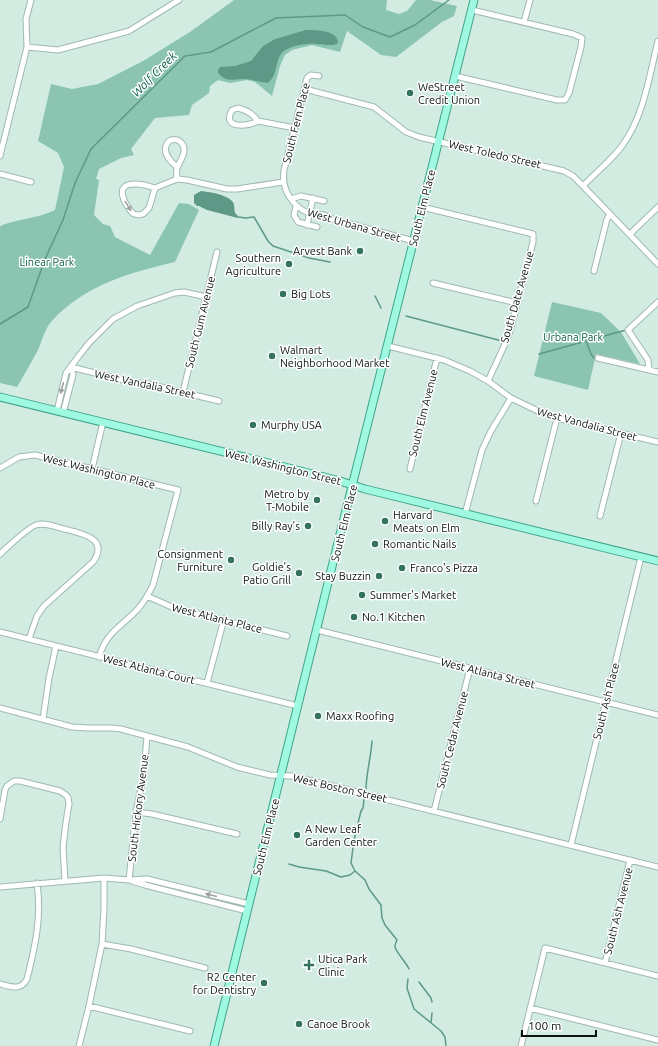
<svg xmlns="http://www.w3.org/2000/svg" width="658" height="1046" font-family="Ubuntu,sans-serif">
<rect width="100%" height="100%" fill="#d2ece2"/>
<!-- green -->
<path fill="#8bc5b2" d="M234,0h153l-1,10 13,4 8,-3 9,-11h14l27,6 -3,10 -12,6 -46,35 -15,-2 -34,-24 -7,21 -28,-7 -20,5 -7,5 -5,11 -8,30 -17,-14 -8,-2 -17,3 -12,-3 -8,6 -1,7 -17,12 -3,10 -34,3 -24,31 3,6 -13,3 -22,11 -3,10 3,1 -5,35 9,9 7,2 5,11 35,18 29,-52 10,1 10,6 -24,52c-46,11 -91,23 -124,60 -6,7 -9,19 -13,28 -7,13 -14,25 -21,37l-17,-4v-156l2,-2c17,-6 36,-7 53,-15l9,-43 -6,-14 -20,-12 13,-57 21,5 26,-5 45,-23 47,-29z
M552,302l49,11 20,19 19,32 -44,-10 -8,36 -54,-14z"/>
<!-- water -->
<path fill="#5d9986" d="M306,30c10,0 32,0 32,13 -6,4 -13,1 -21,1 -9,-1 -25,1 -33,7 -10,8 -5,23 -16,32 -7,-1 -15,-3 -23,-4 -12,-1 -17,5 -27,-6v-3l2,-3 15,-1 16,-5 12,-15 12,-7z
M201,191c9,1 24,3 31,10 3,3 2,8 3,12l4,4 -1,1 -31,-8 -8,-4h-2l-3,-3v-8z"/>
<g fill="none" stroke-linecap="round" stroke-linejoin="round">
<!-- stream -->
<path stroke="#5d9986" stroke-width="1.5" d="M239,217l6,1 9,-1 14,24 5,5 36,12 21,4
M375,296l6,12
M406,316l96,25
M0,324l28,-17 17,-48 18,-39 12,-37 16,-34 94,-93 26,-4 65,-34 69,-3 18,12 27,10 25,-12 34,-25
M586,341l5,13 3,4h3
M539,354l87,-24
M366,790c0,-17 5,-32 6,-49
M364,799l-1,9 -2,3 -7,29 -3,23 4,8 10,9 4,9 12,16 1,13 3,7 12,15c-1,2 -2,4 -2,6 -1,4 11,16 14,23
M289,864l10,3 27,4 15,6 9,-2 5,-4
M408,979l-1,9 7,21 27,22 4,6 1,9
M419,982l12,16 1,4
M431,1023l1,-10"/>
<defs>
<path id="minor" d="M524,22l6,-22
M27,47l31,3 71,-19 50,-31
M319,76l-8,-1 -4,3 -23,92c-3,20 9,38 27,44 4,1 8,0 13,1 3,1 7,3 11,5l79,21
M455,76l102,24h8l4,-7 12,-46 1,-9 -9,-4 -101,-24
M305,89l69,18 32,25 13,5 145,34 9,5 10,10 75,78
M258,121c-5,-7 -11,-11 -20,-13l-6,2c-11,19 16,17 26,11l37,7
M0,156l27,-109 -1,-28 5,-19
M177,167c-5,-4 -14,-13 -11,-21 3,-9 13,-8 17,-1 4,10 -5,17 -6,24 -1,3 0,7 0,10
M0,174l31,8
M583,186c13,-14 28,-25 39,-40 22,-30 27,-69 36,-105
M155,188l-6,20 -6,6c-3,1 -6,1 -9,0 -4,-2 -5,-6 -8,-10 -14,-26 15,-21 29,-16l22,-9 10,1 40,9h10l46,-7
M291,199l10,-3 23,5
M296,206l-2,9 4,7 19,5
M422,207l111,27v8l-23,89 -5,13 -17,37
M307,225l6,-27
M630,234l28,-27
M594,271l13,-52 3,-5
M433,283l84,20
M388,346l56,14 26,11 18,10 23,17 29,14 17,6 101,24
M598,358l60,14
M71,367l60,15 17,2 71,17
M649,370l-1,-10 -20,-30 30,-28
M183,392l34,-140
M57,411l9,-38 12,-16 11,-14 24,-24 24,-13 38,-13 9,-1 23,5
M63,413l10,-38 -2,-8
M0,468l19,-11 16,-2 143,35 -25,95c-4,8 -9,17 -15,24 -16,17 -32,23 -39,48
M92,469l11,-47
M410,469l27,-111
M536,501l21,-83
M465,514l17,-64 9,-19 20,-33
M600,516l21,-83
M0,554c8,-7 27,-26 36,-29 9,-3 20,2 28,4 16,4 46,9 29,33l-49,44 -7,10 -8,23
M147,596l27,12 113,28
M317,630l341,85
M0,632l298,74
M207,683l17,-64
M0,708l72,19 17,1h23l9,1 67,18 49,20 33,8 22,1 366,91
M43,719l6,-41 7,-32
M434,811l36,-143
M136,812l16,2 85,20
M0,819l5,-29 2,-4 7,-5h6l40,10 6,4 2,3 1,6 -3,18 -3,25 2,34
M571,845l70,-288
M129,880l7,-68 8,-39 3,-37
M132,881l13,4 102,26
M0,887l104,-9 25,2 18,-1 102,25
M102,944l29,5 74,19
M605,963l25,-103
M0,984c11,3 21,7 27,-5 8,-32 15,-62 10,-96
M89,1006l101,25
M530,1008l128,32
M79,1046l10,-40 13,-62 2,-35v-31
M521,1046l24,-98 113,28"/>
<path id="major" d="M0,397l269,66 71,18 25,8 293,72
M214,1046l127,-516 133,-530"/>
</defs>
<!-- minor casing -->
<use href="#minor" stroke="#a0b9b0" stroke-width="7"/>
<!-- major casing -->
<use href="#major" stroke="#41a58a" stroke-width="9"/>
<!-- minor -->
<use href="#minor" stroke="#fff" stroke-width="5"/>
<!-- major -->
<use href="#major" stroke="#9ff8e0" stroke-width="7"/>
</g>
<!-- one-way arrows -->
<defs><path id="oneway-solid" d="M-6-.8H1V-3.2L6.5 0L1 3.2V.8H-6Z"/></defs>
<g fill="#9da19f">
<use href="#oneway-solid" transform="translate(128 206) rotate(58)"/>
<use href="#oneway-solid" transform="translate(62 388) rotate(105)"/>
<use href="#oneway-solid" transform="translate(211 895) rotate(-166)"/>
</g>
<!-- markers -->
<g fill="#32725f" stroke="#fff" stroke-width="1.5">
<circle cx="410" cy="93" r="4"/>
<circle cx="360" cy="251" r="4"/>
<circle cx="289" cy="264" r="4"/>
<circle cx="283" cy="294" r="4"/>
<circle cx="272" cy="356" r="4"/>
<circle cx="253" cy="425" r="4"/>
<circle cx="317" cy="500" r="4"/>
<circle cx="385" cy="521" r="4"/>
<circle cx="308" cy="526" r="4"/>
<circle cx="375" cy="544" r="4"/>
<circle cx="231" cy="560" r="4"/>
<circle cx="402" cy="568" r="4"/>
<circle cx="299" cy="573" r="4"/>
<circle cx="379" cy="576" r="4"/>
<circle cx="362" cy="595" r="4"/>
<circle cx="354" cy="617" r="4"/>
<circle cx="318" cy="716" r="4"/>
<circle cx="297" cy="835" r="4"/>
<path d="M307 959h4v4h4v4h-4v4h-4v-4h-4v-4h4z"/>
<circle cx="264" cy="983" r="4"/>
<circle cx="299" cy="1024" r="4"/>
</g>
<g text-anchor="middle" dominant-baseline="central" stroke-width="3" stroke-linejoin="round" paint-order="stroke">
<!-- poi labels -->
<g font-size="11" fill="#0a1310" stroke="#fff" text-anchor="start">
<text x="418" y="87">WeStreet<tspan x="418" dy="13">Credit Union</tspan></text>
<text x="352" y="251" text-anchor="end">Arvest Bank</text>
<text x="281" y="258" text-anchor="end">Southern<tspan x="281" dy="13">Agriculture</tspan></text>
<text x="291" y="294">Big Lots</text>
<text x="280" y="350">Walmart<tspan x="280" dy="13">Neighborhood Market</tspan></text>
<text x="261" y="425">Murphy USA</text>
<text x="309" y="494" text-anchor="end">Metro by<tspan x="309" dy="13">T-Mobile</tspan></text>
<text x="393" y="515">Harvard<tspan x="393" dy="13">Meats on Elm</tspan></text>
<text x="300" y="526" text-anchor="end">Billy Ray's</text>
<text x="383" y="544">Romantic Nails</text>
<text x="223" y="554" text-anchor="end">Consignment<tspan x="223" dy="13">Furniture</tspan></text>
<text x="291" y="567" text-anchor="end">Goldie's<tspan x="291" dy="13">Patio Grill</tspan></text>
<text x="410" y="568">Franco's Pizza</text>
<text x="371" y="576" text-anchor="end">Stay Buzzin</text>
<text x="370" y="595">Summer's Market</text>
<text x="362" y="617">No.1 Kitchen</text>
<text x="326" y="716">Maxx Roofing</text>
<text x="305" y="829">A New Leaf<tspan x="305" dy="13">Garden Center</tspan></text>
<text x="318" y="959">Utica Park<tspan x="318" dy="13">Clinic</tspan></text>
<text x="256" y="977" text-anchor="end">R2 Center<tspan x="256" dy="13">for Dentistry</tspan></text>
<text x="307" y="1024">Canoe Brook</text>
</g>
<!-- street labels -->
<g font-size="11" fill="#0a1310" stroke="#fff">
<text transform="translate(296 123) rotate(-76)">South Fern Place</text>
<text transform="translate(495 154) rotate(13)">West Toledo Street</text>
<text transform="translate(422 208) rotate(-76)">South Elm Place</text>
<text transform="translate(354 225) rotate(16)">West Urbana Street</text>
<text transform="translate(517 297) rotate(-74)">South Date Avenue</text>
<text transform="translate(200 322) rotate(-76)">South Gum Avenue</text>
<text transform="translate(145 384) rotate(12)">West Vandalia Street</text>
<text transform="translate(423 413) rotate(-76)">South Elm Avenue</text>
<text transform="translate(587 424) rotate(15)">West Vandalia Street</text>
<text transform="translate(283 467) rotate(14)">West Washington Street</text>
<text transform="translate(99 471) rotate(14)">West Washington Place</text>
<text transform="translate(344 523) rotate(-76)">South Elm Place</text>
<text transform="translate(217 618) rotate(14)">West Atlanta Place</text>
<text transform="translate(149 669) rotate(14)">West Atlanta Court</text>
<text transform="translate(488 673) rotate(14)">West Atlanta Street</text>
<text transform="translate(606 701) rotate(-76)">South Ash Place</text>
<text transform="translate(452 740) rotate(-76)">South Cedar Avenue</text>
<text transform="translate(340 788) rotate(13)">West Boston Street</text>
<text transform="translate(138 808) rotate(-83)">South Hickory Avenue</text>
<text transform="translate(266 837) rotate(-76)">South Elm Place</text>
<text transform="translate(618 911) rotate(-76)">South Ash Avenue</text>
</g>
<!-- park labels -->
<g font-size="11" fill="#10604d" stroke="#fff">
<text x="47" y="262">Linear Park</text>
<text x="573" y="337">Urbana Park</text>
</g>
<!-- water labels -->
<g font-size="12" font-style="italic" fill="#0a5d4a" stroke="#fff">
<text transform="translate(154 74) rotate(-45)">Wolf Creek</text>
</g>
</g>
<!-- scale -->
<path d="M522 1030v6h74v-6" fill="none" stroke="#0a1310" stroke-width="2"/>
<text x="528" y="1030" font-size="12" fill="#0a1310" stroke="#ffffff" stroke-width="3" paint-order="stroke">100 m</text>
</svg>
